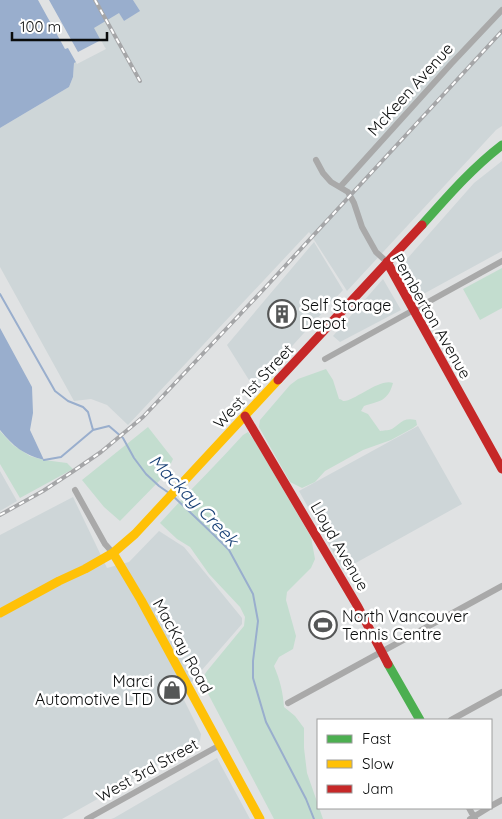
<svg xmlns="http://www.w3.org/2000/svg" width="502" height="819" font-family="Quicksand,sans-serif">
<rect width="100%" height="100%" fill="#e0e2e3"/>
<!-- built -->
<path fill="#ced6d8" d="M112,0l12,21 15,-10 -6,-11h369v126l-6,4 -149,161 -38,-59 -181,193 -21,-20 -16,-6 -17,2 -74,-134v-139l69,-41 4,-10 1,-14 20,-35z
M502,161v90l-86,47 -17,-30 75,-85z
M314,242l29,48 -89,98 -27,-43z
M383,279l18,31 -61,32 -7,-6z
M418,426l44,78 -119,66 -44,-79z
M0,471l17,30 -17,10z
M73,497l34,71 22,-6 30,-31 25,16 58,71v6l-61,70 20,40 -1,7 -138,78h-62v-284z
M217,758l33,61h-139l3,-1z"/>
<!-- green -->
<path fill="#c3ddcf" d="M502,268v40l-22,12 -17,-31z
M326,369l7,11 6,19c2,0 3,1 4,2 9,2 36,-23 50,-18 -5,18 -13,18 -29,23l-3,5 7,3 12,17c0,0 8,-1 9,-1 10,-3 12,-14 27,-10l1,5 -4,3 -22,12 -28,10 -38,21 -10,11 -13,6 -12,-6 -31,-55 1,-7 30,-35 8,-6z
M148,427l25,32 -7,15 -46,47 -16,-14 -22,-27z
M0,431l13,14 17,11 14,4 23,3 6,6 -53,29 -20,-34z
M248,432l8,11 55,94 4,22 -4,9 -24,24 -1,8 10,36 -3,13 -14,8 -5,9c6,14 9,26 10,41l11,9 9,12v20l3,25 16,46h-49l-69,-131 -4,-3v-5l6,-9 37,-45 1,-9 -5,-10 -31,-33 -19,-27 -13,-8 -17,-16c27,-30 56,-58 83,-88z"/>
<!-- water -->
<path fill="#99aecd" d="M0,0h133l7,11 -16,10 -5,-8 -25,15 11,20 -31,15 -1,14 -4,10 -69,41z
M0,328l32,59 1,26 -3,17 14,30c-21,-6 -30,-13 -44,-30z"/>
<!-- pier -->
<path fill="#e0e2e3" d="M38,0h11l29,52 23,-12 5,9 -29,15 -9,-16 -3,1z"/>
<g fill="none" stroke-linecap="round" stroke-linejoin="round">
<!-- stream -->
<path stroke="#99aecd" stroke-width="2" d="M0,294l55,97 13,10 15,6 5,5 5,18
M44,460l17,-3 32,-27 16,-4 14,12 11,20 12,16 13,12 10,7
M173,496l41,39 15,15 24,44 5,27 -5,40v17l13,44 40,77 8,20"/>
<!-- street -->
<path stroke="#a9a9a9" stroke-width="6" d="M316,160l7,13 8,9 17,10 6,11 8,24 14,25 11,10
M340,187l111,-123 51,-54
M325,359l177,-98
M75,490l30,54 8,9
M288,703l214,-117
M451,720l51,-28
M491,806l11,-6
M469,808l6,11
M87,819l133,-74
M470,819l18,-11"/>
<!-- fast -->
<path stroke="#4caf50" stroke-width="9" d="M422,225c25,-28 50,-57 80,-80
M388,664l32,56"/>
<!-- slow -->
<path stroke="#ffc107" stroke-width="9" d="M113,553l28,47 119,219
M0,613l59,-32 26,-12 28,-16 22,-19 143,-154"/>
<!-- jam -->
<path stroke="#c62828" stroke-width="9" d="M387,262l115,207
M278,380l144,-155
M245,416l113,191 30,57"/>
<defs>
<path id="rail" d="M95,0l45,81
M0,515l43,-24 29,-19 29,-20 42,-35 120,-127 239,-259"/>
</defs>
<!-- rail casing -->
<use href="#rail" stroke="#a5a6a8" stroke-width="4"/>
<!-- rail -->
<use href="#rail" stroke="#fff" stroke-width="2" stroke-dasharray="5.5" stroke-linecap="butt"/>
</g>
<!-- icons -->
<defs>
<symbol id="building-ring" viewBox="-11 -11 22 22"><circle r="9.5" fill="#fff" stroke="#555757" stroke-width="1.5"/><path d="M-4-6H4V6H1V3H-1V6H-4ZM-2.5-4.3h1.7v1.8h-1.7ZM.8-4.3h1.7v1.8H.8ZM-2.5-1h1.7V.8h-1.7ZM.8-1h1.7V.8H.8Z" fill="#555757"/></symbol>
<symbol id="stadium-ring" viewBox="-11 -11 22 22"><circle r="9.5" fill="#fff" stroke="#555757" stroke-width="1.5"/><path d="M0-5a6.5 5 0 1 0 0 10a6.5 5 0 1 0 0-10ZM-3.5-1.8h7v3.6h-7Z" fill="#555757"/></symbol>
<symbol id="shop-ring" viewBox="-11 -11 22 22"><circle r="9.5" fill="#fff" stroke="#555757" stroke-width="1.5"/><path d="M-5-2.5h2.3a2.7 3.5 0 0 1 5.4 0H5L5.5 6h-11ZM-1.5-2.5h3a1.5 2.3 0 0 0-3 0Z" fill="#555757"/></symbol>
</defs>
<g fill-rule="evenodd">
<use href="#building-ring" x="266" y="298" width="32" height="32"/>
<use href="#stadium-ring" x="307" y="609" width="32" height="32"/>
<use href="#shop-ring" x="156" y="674" width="32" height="32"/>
</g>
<g text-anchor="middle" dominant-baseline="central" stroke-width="5" stroke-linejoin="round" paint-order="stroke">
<!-- street labels -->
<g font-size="16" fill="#0a0c0c" stroke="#fff">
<text transform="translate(410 89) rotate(-48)">McKeen Avenue</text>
<text transform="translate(432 316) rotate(60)">Pemberton Avenue</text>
<text transform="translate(253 386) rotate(-47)">West 1st Street</text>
<text transform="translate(340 546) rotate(60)">Lloyd Avenue</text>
<text transform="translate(183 646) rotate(61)">MacKay Road</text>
<text transform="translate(147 770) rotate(-29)">West 3rd Street</text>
</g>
<!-- poi labels -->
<g font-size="16" fill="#0a0c0c" stroke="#fff" text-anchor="start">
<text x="301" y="305">Self Storage<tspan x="301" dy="18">Depot</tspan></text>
<text x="342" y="616">North Vancouver<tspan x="342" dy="18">Tennis Centre</tspan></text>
<text x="153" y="681" text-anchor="end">Marci<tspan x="153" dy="18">Automotive LTD</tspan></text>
</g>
<!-- water labels -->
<g font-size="18" font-style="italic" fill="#184076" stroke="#fff">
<text transform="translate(194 500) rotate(46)">Mackay Creek</text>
</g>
</g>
<!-- legend -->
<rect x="317" y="719" width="175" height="90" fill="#ffffff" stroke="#9d9e9e"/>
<rect x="327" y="735" width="25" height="8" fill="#4caf50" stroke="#9d9e9e"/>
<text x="362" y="744" font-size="15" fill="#0a0c0c">Fast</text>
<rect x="327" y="760" width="25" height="8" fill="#ffc107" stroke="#9d9e9e"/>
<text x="362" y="769" font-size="15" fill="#0a0c0c">Slow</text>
<rect x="327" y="785" width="25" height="8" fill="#c62828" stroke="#9d9e9e"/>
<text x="362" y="794" font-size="15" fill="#0a0c0c">Jam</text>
<!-- scale -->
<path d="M12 32v8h95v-8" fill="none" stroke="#0a0c0c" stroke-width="2.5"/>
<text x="20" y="32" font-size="15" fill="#0a0c0c" stroke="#ffffff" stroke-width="4" paint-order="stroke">100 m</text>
</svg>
